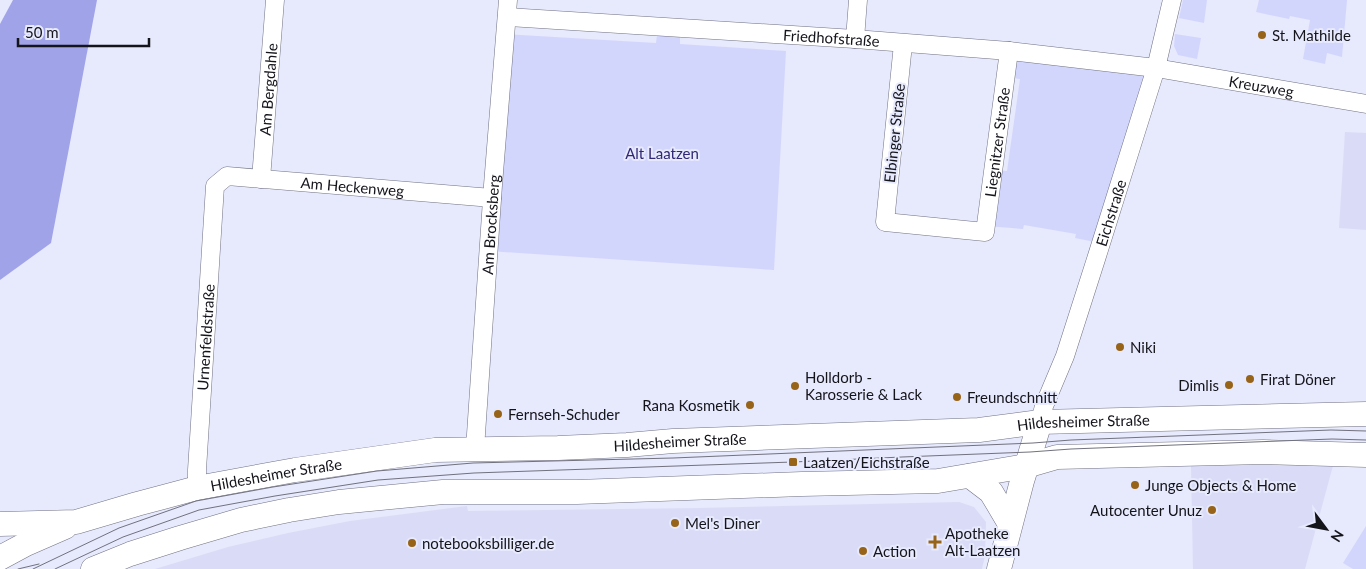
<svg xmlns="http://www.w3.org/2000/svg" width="1366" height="569" font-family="Lato,sans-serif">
<rect width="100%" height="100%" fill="#e7e9fd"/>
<!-- built -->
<path fill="#dadcf7" d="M1345,132l21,1v97l-27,-2z
M1334,462l-29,107h-112l-2,-104z
M959,502l15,5 12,15 -1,34 -3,13h-827l73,-22 60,-14 62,-12 117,-15 1,5 232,-3z"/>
<!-- green -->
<path fill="#d3d6fc" d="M1183,0h24l-3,23 -25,-5z
M1259,0h88l-5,57 -15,-4 -2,11 -22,-5 7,-39 -20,-4 -1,3 -33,-7z
M658,27l22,1v16l106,7 -12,219 -285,-19 16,-217 151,9z
M1175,34l26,4 -4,21 -19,-4 -4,-9z
M1010,57l142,13 -57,172 -20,-4 1,-4 -52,-9 -1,4 -37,-3 8,-56 13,1 13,-92 -13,-2z
M1366,526v43h-13l-10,-6z"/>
<!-- forest -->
<path fill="#a0a3e8" d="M13,0h84l-46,243 -51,37v-256z"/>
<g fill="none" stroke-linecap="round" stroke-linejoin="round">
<defs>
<g id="street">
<path id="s1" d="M507,17l348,22 154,12 147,17 210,36"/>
<path d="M855,39l3,-39"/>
<path id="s2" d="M903,44l-18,178 100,10 24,-181"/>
<path id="s3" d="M261,179l14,-179"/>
<path id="s4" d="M1040,422l4,-16 21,-50 32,-100 59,-188 16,-68"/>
<path id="s5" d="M475,449l18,-264 15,-185"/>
<path id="s6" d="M197,488v-18l18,-284 12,-10 265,22"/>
</g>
<g id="secondary">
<path d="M970,476l21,16 19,32"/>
<path id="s7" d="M0,524l76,-2 61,-18 60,-16 98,-18 140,-20 123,-2 69,-3 46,-4 306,-11 61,-8 326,-8"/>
<path d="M0,558l26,-14 39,-17"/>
<path d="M93,569l37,-15 50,-16 61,-18 48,-10 50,-8 104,-10h134l225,-8 136,-3 88,-15 31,-9 206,-5 103,3"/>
<path d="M999,569l23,-88 18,-59"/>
</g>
</defs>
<!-- street casing -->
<use href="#street" stroke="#707283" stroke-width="19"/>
<!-- secondary casing -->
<use href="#secondary" stroke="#707283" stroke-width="25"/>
<!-- street -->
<use href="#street" stroke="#fff" stroke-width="18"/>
<!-- secondary -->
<use href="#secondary" stroke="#fff" stroke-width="24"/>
<!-- tram -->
<path stroke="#71727e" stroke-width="1" d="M18,569l21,-5
M33,569l86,-41 77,-27 77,-14 104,-16 96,-8 200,-5 360,-15 38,-3 260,-10 35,1
M55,569l68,-32 76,-27 76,-14 103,-16 96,-7 319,-11 109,-5 128,-5 41,-3 261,-10 34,1"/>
</g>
<!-- markers -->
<g fill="#976318" stroke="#e7e9fd" stroke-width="2">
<circle cx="1262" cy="35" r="5"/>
<circle cx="1120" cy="347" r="5"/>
<circle cx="1250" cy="379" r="5"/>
<circle cx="1229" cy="385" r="5"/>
<circle cx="795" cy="386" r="5"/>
<circle cx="957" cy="397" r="5"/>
<circle cx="750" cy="405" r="5"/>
<circle cx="498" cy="414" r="5"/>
<rect x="788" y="457" width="10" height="10" rx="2.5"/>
<circle cx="1135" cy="485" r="5"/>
<circle cx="1212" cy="510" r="5"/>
<circle cx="675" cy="523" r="5"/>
<path d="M932.5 534.5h5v5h5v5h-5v5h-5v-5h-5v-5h5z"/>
<circle cx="412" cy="543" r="5"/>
<circle cx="863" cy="551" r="5"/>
</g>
<g text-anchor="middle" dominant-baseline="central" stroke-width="4" stroke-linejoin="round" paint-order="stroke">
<!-- poi labels -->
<g font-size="15" fill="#14141b" stroke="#e7e9fd" text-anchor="start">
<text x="1272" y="35">St. Mathilde</text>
<text x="1130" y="347">Niki</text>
<text x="805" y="377">Holldorb -<tspan x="805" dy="17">Karosserie &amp; Lack</tspan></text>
<text x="1260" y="379">Firat Döner</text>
<text x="1219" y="385" text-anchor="end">Dimlis</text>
<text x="967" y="397">Freundschnitt</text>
<text x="740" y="405" text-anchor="end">Rana Kosmetik</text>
<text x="508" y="414">Fernseh-Schuder</text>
<text x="803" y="462">Laatzen/Eichstraße</text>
<text x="1145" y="485">Junge Objects &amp; Home</text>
<text x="1202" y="510" text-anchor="end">Autocenter Unuz</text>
<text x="685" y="523">Mel's Diner</text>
<text x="945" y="533">Apotheke<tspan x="945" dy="17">Alt-Laatzen</tspan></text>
<text x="422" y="543">notebooksbilliger.de</text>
<text x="873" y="551">Action</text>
</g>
<!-- street labels -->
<g font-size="15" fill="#14141b" stroke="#e7e9fd">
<text stroke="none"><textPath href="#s1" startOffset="325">Friedhofstraße</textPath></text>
<text stroke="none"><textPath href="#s1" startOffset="758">Kreuzweg</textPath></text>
<text stroke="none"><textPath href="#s3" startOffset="90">Am Bergdahle</textPath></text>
<text transform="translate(894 133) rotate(-84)">Elbinger Straße</text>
<text stroke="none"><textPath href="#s2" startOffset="370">Liegnitzer Straße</textPath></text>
<text stroke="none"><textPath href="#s6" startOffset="444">Am Heckenweg</textPath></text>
<text stroke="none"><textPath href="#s4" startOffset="221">Eichstraße</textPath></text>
<text stroke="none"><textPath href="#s5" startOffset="225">Am Brocksberg</textPath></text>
<text stroke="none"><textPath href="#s6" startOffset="151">Urnenfeldstraße</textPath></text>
<text stroke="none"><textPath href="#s7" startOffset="1092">Hildesheimer Straße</textPath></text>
<text stroke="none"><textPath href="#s7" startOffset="688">Hildesheimer Straße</textPath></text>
<text stroke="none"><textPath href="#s7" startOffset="282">Hildesheimer Straße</textPath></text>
</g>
<!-- park labels -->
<g font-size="15" fill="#302876" stroke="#e7e9fd">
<text x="662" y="153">Alt Laatzen</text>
</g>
</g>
<!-- north arrow -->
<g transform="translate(1326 529) rotate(122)" stroke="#e7e9fd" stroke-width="4" paint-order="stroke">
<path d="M0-4L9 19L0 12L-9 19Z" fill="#14141b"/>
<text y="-8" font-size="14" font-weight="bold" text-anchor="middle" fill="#14141b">N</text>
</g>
<!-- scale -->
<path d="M18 38v8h131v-8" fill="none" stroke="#14141b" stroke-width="2.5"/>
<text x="25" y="38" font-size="15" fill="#14141b" stroke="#e7e9fd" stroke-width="4" paint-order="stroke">50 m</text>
</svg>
